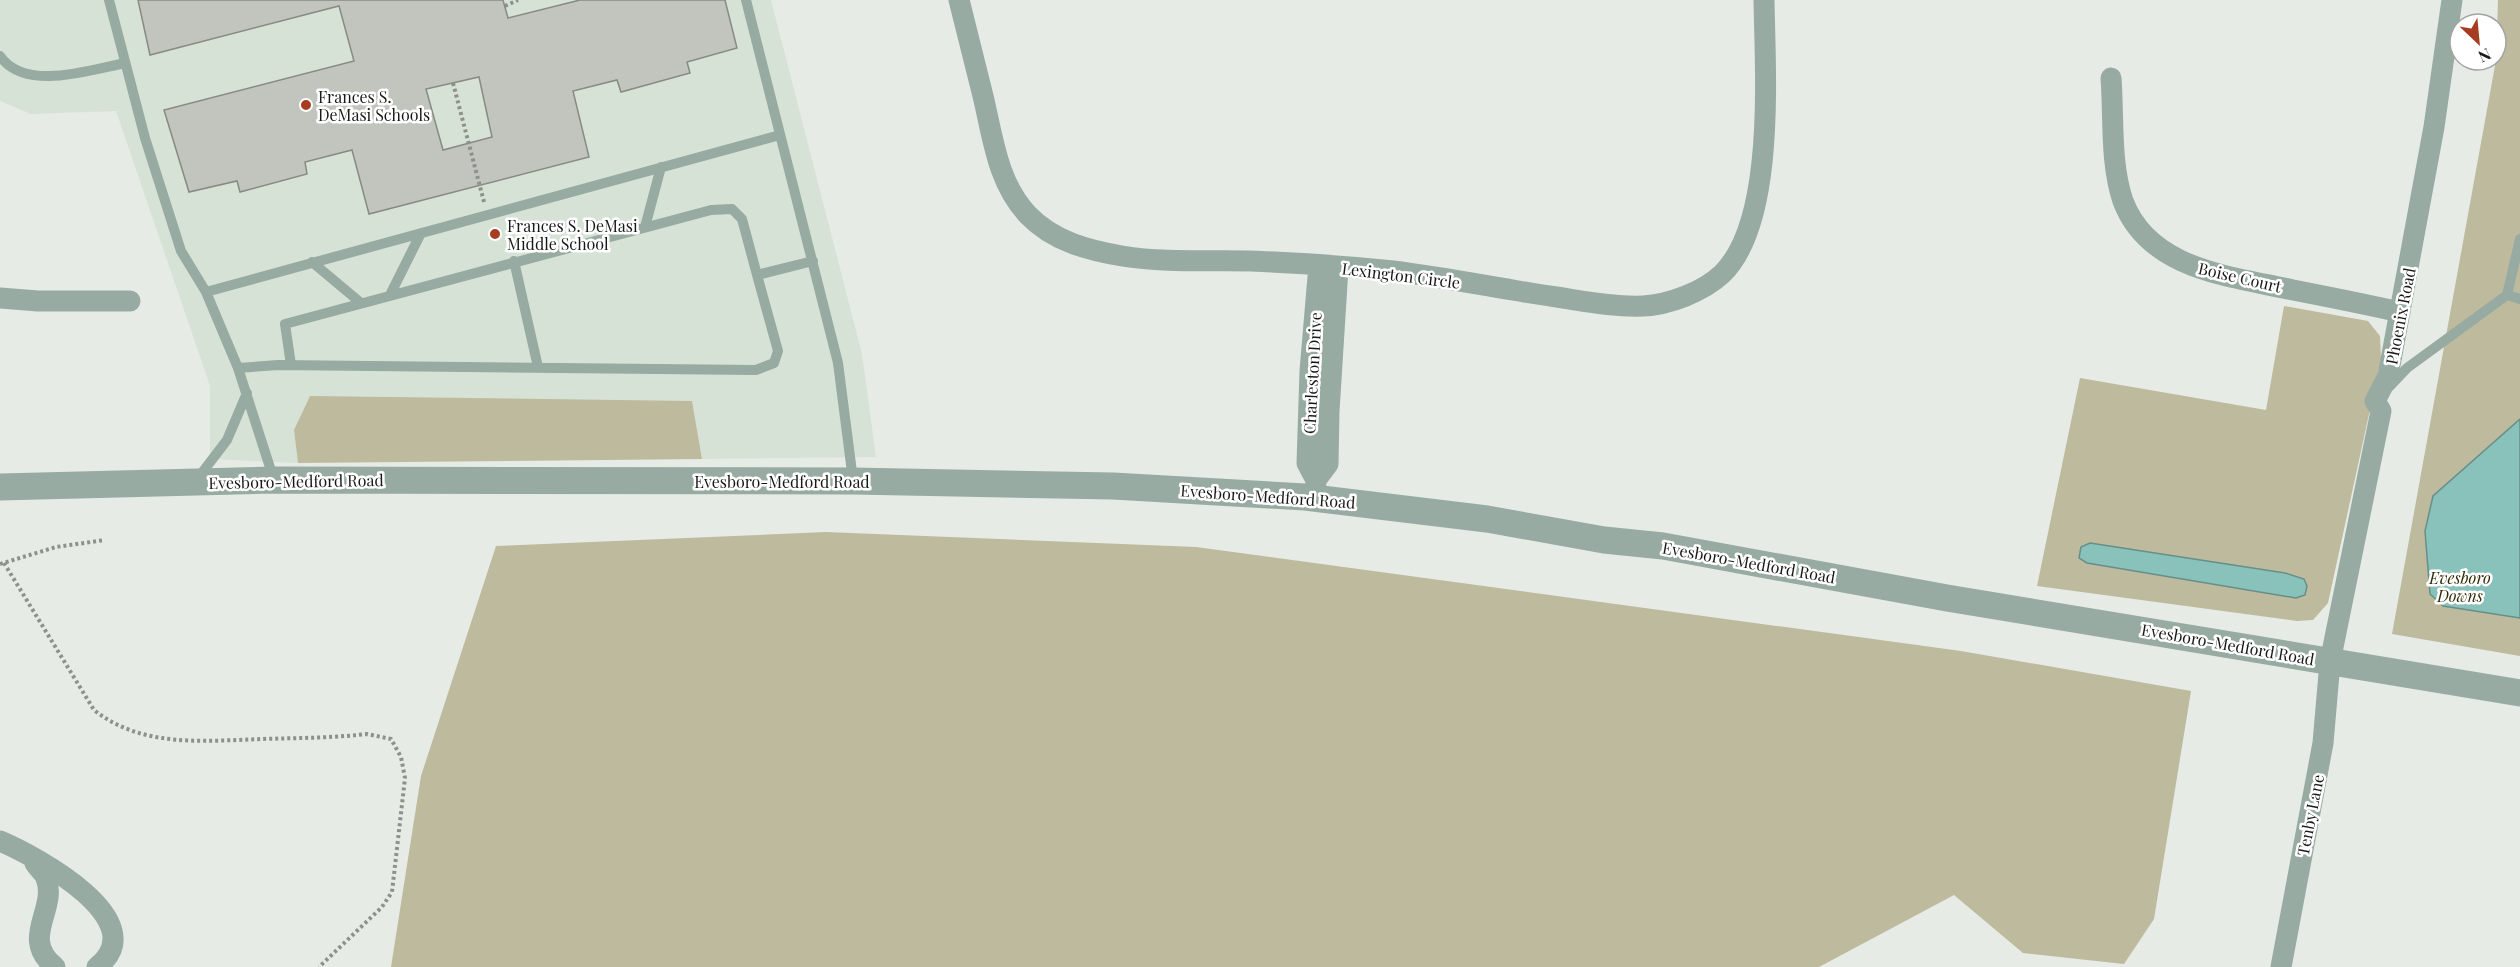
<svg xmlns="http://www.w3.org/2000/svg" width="2520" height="967" font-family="'Playfair Display',serif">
<rect width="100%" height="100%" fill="#e6ebe5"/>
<!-- built -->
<path fill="#d7e2d6" d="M0,0h771l91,354 14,103 -174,2 -10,-58 -398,29 4,33 -88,-4v-73l-94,-275 -85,3 -31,-13z"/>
<!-- green -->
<path fill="#beba9e" d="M2498,0h22v656l-128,-22 104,-574z
M2284,306l84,15 12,15 1,23 -53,244 -15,17 -16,1 -260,-35 43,-208 186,32z
M310,396l382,5 10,58 -404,4 -4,-33z
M826,532l370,15 765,104 230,40 -37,228 -30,45 -101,-11 -69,-58 -135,72h-1428l30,-191 75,-230z"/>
<!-- water -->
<path fill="#89c1bb" stroke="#678f8a" stroke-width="1.5" d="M2520,419v199l-77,-12 -13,-12 -5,-63 8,-35z
M2090,543l195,30 19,6 3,7 -2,9 -9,3 -209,-35 -8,-5 2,-11z"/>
<!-- building -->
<path fill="#c2c4be" stroke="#888a84" stroke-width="1.5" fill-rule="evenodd" d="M138,0h365l5,18 72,-18h145l12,48 -50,14 3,11 -69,19 -4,-12 -44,11 16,66 -220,57 -17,-64 -47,12 2,12 -67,18 -3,-11 -48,11 -25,-82 190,-49 -15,-55 -189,49zM479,77l13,60 -49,13 -17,-61z"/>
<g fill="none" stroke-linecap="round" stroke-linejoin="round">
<!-- path -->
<path stroke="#8d918c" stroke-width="4" stroke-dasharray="3 3" stroke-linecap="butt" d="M505,6l13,-6
M453,83l31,119
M4,563l90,147c48,38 110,31 167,29 36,-1 71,-1 106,-5l24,5 10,18 4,21 -13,114 -10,15 -63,60
M0,564l56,-17 49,-7"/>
<!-- service -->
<path stroke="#97aba2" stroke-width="10" d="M109,0l36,138 36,113 25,41 32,76 36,112
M746,0l92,363 15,117
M0,56c25,36 90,14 125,7
M645,227l16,-60
M514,261l24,106
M312,262l49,41
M206,292l574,-157
M391,293l30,-60
M2507,295l13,4
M291,365l-6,-41 426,-114 21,-1 10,10 15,56
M238,368l40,-3 478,5 18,-7 4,-12 -21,-76 56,-14
M2390,386l17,-18 100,-73 13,-56
M198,478l29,-38 20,-47"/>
<!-- minor -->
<path stroke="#97aba2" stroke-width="21" d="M959,0c8,32 16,64 24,96 10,41 14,86 45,119 25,26 59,35 94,41 42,7 87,4 129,5 47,2 95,5 142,10 57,7 113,19 170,27 26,4 53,9 80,8 25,-1 60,-14 79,-32 54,-52 43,-203 42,-274
M2111,78c3,39 -1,85 12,123 26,69 107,75 170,89 36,7 71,14 107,22
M0,298l38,3h92
M1316,480l-9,-17 3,-92 9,-106
M1315,498l1,-18 12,-16 1,-53 9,-143
M0,841c36,15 156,80 97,126
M35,863c3,5 9,10 11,15 12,32 -27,60 9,89
M2281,967l42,-224 7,-81 51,-251 -6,-10 13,-25 46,-249 18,-127"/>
<!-- tertiary -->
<path stroke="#97aba2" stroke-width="27" d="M0,487l274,-7 579,1 260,5 192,11 182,22 117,21 59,6 284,52 573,95"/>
</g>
<!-- markers -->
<g fill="#a63d21" stroke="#fff" stroke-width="2">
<circle cx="306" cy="105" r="6"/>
<circle cx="495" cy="234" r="6"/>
</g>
<g text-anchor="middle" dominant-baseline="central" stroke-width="5" stroke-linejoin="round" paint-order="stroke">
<!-- poi labels -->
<g font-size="16" fill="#171917" stroke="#fff" text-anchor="start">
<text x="318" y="96">Frances S.<tspan x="318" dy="18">DeMasi Schools</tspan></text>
<text x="507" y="225">Frances S. DeMasi<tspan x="507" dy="18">Middle School</tspan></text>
</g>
<!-- street labels -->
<g font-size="16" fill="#171917" stroke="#fff">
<text transform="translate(1401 275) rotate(7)">Lexington Circle</text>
<text transform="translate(2240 277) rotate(13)">Boise Court</text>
<text transform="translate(2400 316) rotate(-79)">Phoenix Road</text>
<text transform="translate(1312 373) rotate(-87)">Charleston Drive</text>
<text transform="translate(296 481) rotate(-1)">Evesboro-Medford Road</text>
<text x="782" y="481">Evesboro-Medford Road</text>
<text transform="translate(1268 496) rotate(4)">Evesboro-Medford Road</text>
<text transform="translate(1749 562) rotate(10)">Evesboro-Medford Road</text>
<text transform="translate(2228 644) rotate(10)">Evesboro-Medford Road</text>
<text transform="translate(2310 815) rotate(-79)">Tenby Lane</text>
</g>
<!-- park labels -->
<g font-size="16" font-style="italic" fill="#2f2a05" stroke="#fff">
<text x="2460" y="577">Evesboro<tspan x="2460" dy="18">Downs</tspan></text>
</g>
</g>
<!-- north arrow -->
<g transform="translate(2478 42) rotate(154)"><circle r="28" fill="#ffffff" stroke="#a2a3a2" stroke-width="1.5"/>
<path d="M0-4.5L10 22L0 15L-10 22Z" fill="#a63d21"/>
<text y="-9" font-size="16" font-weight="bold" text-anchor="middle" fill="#171917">N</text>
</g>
</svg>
